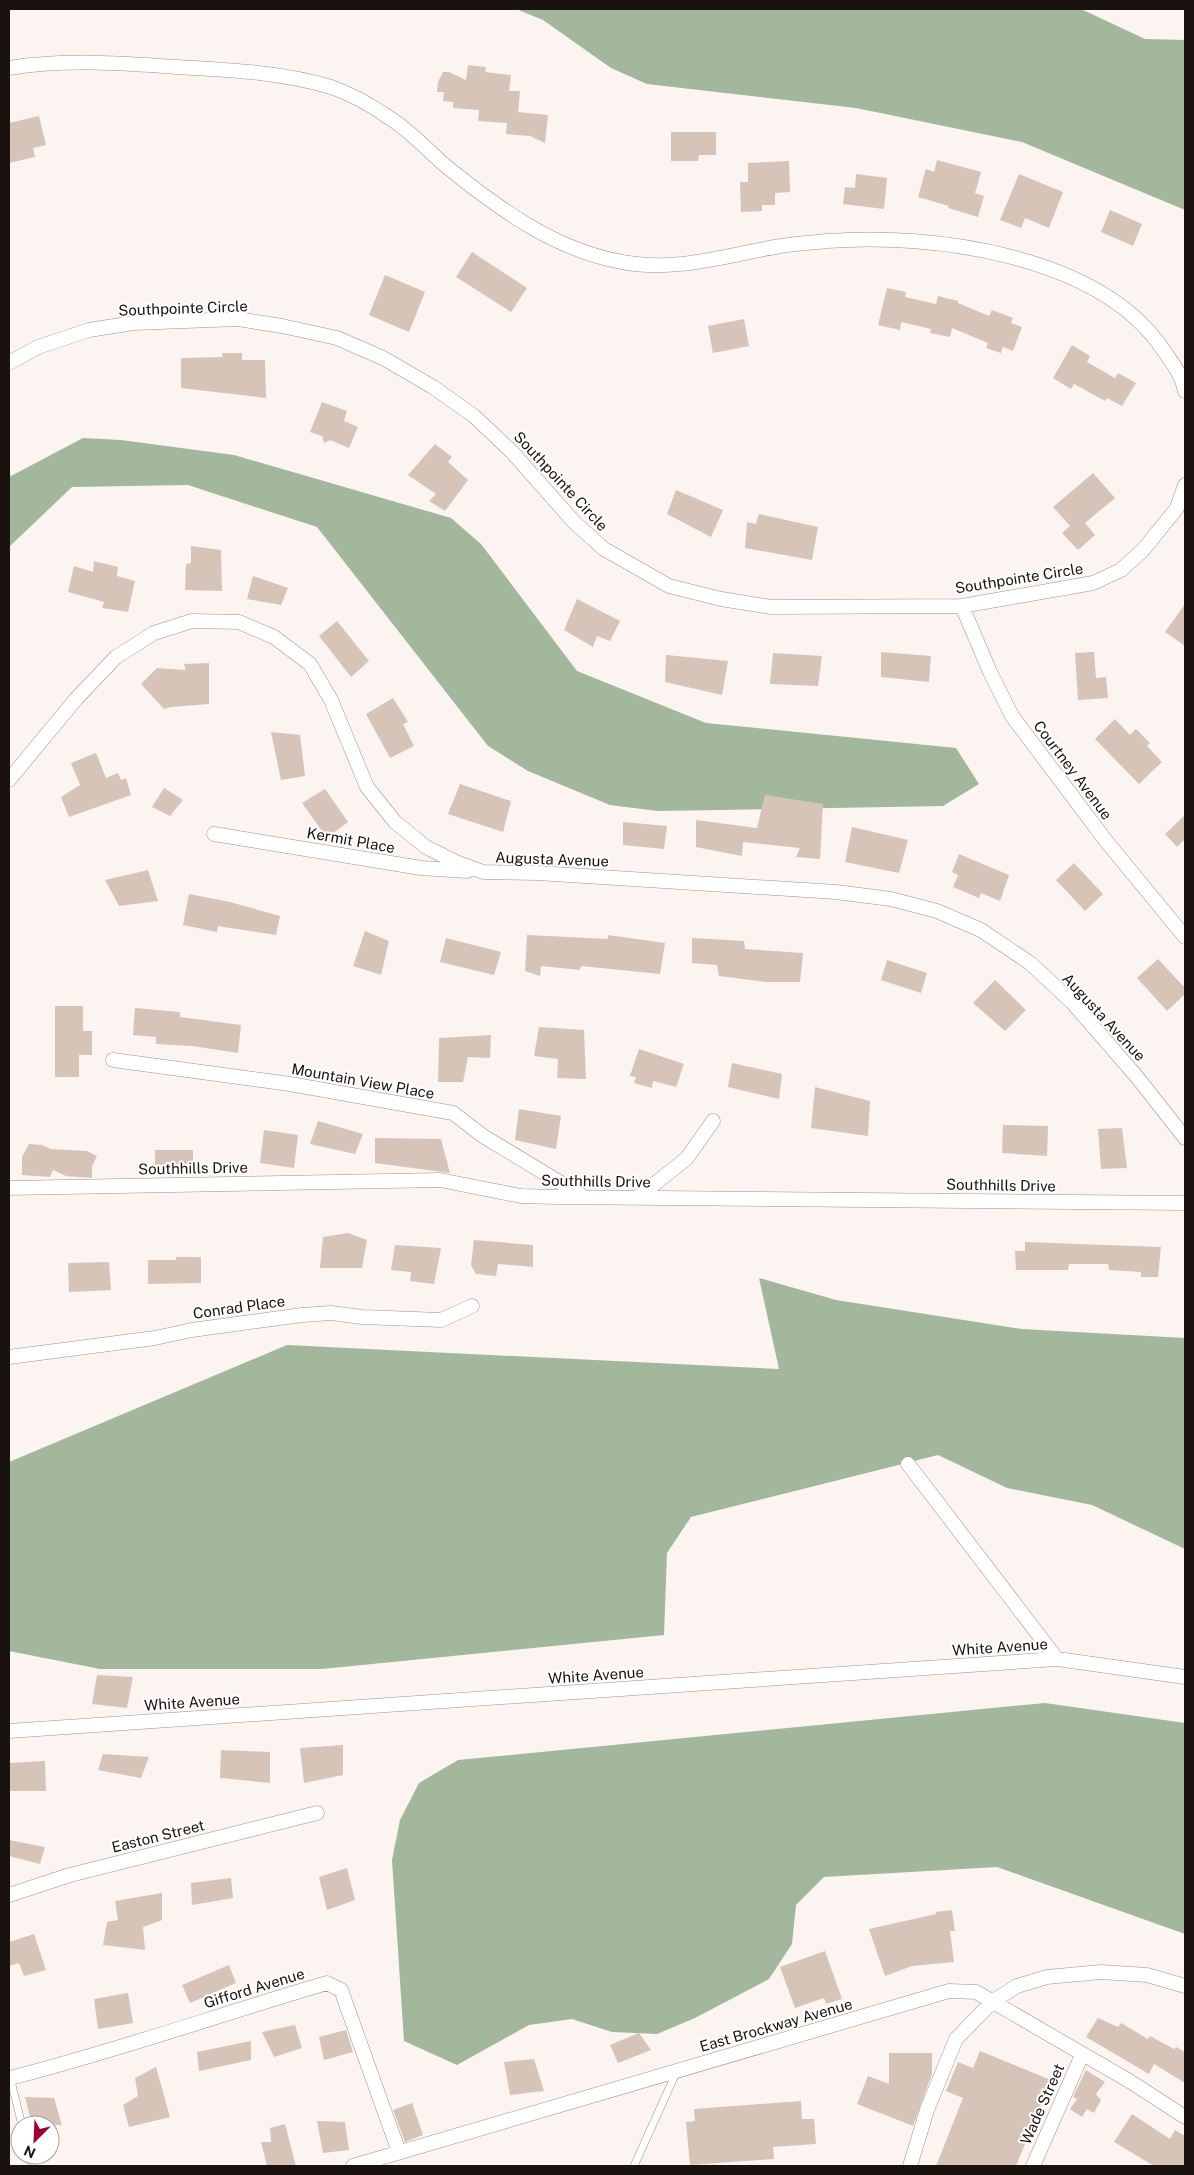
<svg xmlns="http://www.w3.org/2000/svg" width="1194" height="2175" font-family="'Public Sans',sans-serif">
<rect width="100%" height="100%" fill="#fcf4f0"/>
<!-- forest -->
<path fill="#a2b79c" d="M516,9h565l64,30 40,1v170l-163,-68 -166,-34 -209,-24 -36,-16 -68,-48z
M83,438l38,2 113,15 217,63 30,26 96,127 129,52 250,25 23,36 -36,22 -285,5 -48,-6 -82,-34 -40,-25 -171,-219 -129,-42 -116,2 -63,60v-70z
M759,1278l77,22 186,29 163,9v211l-93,-44 -85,-17 -69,-33 -247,62 -24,36 -3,82 -342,34h-222l-91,-18v-189l278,-117 492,24z
M1045,1703l140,20v211l-188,-67 -173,10 -28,28 -4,39 -23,35 -74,39 -38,16 -45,-2 -40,-13 -43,6 -72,40 -53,-24 -12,-181 8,-40 19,-37 39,-23z"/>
<!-- building -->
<path fill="#d7c4b9" d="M468,65l18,2 -1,5 26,3 -2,16h11l-2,21 30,3 -3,28 -15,-7 -24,-2 1,-11 -29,-2 1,-11 -26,-2v-6l-10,-1 1,-9h-7l1,-10 5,-10h6l17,8z
M39,116l7,29 -13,3 2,9 -26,6v-40z
M671,132h45v23h-17l-1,6h-27z
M937,160l44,12 -6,21 9,3 -6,21 -30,-9 1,-2 -31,-9 8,-28 8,3z
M789,161l1,31 -15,1v12h-13v6l-21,1 -1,-30h8v-19z
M856,174l31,4 -3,31 -41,-5 2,-17 10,1z
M1019,174l44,18 -14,36 -24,-10 -4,10 -21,-8z
M1110,210l32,14 -9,22 -32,-14z
M472,252l55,36 -16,24 -55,-35z
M385,275l40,17 -16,40 -40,-17z
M887,288l19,4 -1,5 31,7 2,-8 20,5v2l31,13 3,-6 21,8 -2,5 11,4 -9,24 -10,-4 -2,6 -15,-5 2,-5 -36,-15 -2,9 -20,-4 1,-4 -30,-7 -1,8 -22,-5z
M744,319l5,27 -36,7 -5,-27z
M1072,345l18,11 -3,6 28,16 3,-5 18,10 -14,23 -15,-8 -2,3 -31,-17 -3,5 -18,-11z
M222,353h20v7h23l1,38 -85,-10v-30l42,-1z
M322,402l25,9 -3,10 14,6 -9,21 -19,-8 -6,3 -2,-7 -12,-4z
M435,444l17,13 -4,5 20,18 -23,31 -16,-10 7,-7 -28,-19z
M1093,473l22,25 -30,25 10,12 -17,15 -16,-17 8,-7 -17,-19z
M676,490l47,20 -12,27 -44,-23z
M759,514l59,13 -6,33 -67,-12 2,-26 9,2z
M191,546l30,4 1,41 -37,-1 1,-26 5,-1z
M94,561l24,6 -1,9 18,5 -7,31 -26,-4 2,-6 -36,-10 6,-26 19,6z
M253,576l35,12 -7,17 -34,-6z
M577,599l43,22 -10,20 -13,-5 -4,11 -29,-17z
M1185,604v42l-20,-14z
M337,621l32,40 -18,16 -32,-41z
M881,652l50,4 -2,26 -48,-5z
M1094,652l2,26 10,-1 2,21 -30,2 -3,-47z
M773,653l49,3 -4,30 -48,-2z
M666,655l62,6 -6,34 -57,-13z
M209,663v41l-38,3 -7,2 -23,-25 16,-16 29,2 -2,-6z
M393,698l15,24 -5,2 11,22 -24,12 -24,-44z
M1115,719l15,16 6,-6 14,14 -3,3 15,16 -23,22 -44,-45z
M271,732l29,3 5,41 -24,4z
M96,753l10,25 12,-5 3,7 5,-2 5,17 -62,22 -8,-20 19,-12 -9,-22z
M460,784l51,17 -8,31 -55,-18z
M164,788l19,12 -13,16 -18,-9z
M325,789l23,33 -21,16 -25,-35z
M765,795l58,9 -3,55 -24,-2 4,-9 -57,-6 -1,14 -46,-9v-27l61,8z
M1185,815v24l-8,8 -12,-13z
M623,822l44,4 -3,23 -41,-4z
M852,827l56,13 -9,33 -54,-11z
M959,854l50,21 -9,26 -19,-8 -2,5 -26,-11 5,-12 -6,-3z
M1074,863l29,31 -18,17 -29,-31z
M148,870l10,31 -39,5 -14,-26z
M189,894l41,8 50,14 -4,19 -58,-9 -1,6 -34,-7z
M365,931l24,10 -8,34 -28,-9z
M527,935l81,4v-4l57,8 -5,31 -79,-8 -1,4 -39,-4 -1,10 -15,-5z
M446,938l55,14 -7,23 -54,-13z
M692,938l52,3 1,8 58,4 -3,29h-34l-47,-6 -2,-11 -25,-2z
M1158,959l27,29v6l-18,17 -30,-33z
M887,960l40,13 -6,20 -40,-13z
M995,980l31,30 -21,21 -32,-28z
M55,1006h28v25h9v24h-13v22h-24z
M135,1008l45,4v5l61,8 -3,28 -46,-7 -36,-2v-7l-23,-2z
M539,1027l45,3 2,49 -29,-1 1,-19 -24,-3z
M491,1035l-1,23 -22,-1 -5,25h-25l1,-44z
M639,1049l45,15 -8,23 -23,-6 -1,7 -18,-5 2,-6 -6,-1z
M732,1063l50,11 -3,25 -51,-12z
M815,1087l55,14 -2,35 -57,-8z
M519,1109l42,7 -5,33 -41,-9z
M318,1121l45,13 -8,20 -45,-10z
M1003,1125l45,1 -1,30 -45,-3z
M1122,1128l5,40 -26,1 -3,-40z
M264,1130l34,5 -4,33 -34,-5z
M375,1138l66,1 9,34 -75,-10z
M29,1144l13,1 9,4 36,2 10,5 -5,10v12l-26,-2 -13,-6 -3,7 -28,-2v-18z
M155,1150h38v24h-38z
M348,1233l19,7 -5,28h-42l3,-31z
M474,1240l59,5v22l-35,-3 -2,12 -20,-2 -5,-9z
M1025,1242l136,5 -3,30h-17v-5l-32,-2 -1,-6h-39l-1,6h-52l-1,-19h10z
M395,1245l46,3 -7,36 -24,-3 1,-9 -20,-2z
M176,1257h25v26l-53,1v-24h28z
M109,1262l2,28 -42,2 -1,-29z
M97,1675l36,2 -6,31 -35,-4z
M343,1745v30l-39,8 -4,-35z
M221,1750l49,2v31l-50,-5z
M103,1754l46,3 -8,21 -43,-8z
M45,1761l1,30h-36v-28z
M9,1840l36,7 -5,17 -31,-8z
M347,1868l8,32 -28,10 -8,-33z
M231,1878l2,20 -41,7 -1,-22z
M162,1893v27l-19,7 2,23 -42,-5 4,-23 11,-2 -3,-19z
M952,1910l3,21h-5l4,31 -42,4 -27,10 -16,-47 67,-15v-2z
M34,1934l12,36 -22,6 -5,-13 -10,3v-24z
M825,1951l17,48 -16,5 -2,-6 -29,10 -15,-41z
M229,1965l7,18 -46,20 -8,-18z
M128,1993l5,30 -35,6 -4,-30z
M1098,2018l20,9 3,-4 27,16 2,-3 24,13 2,-2 9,5v31l-31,-19 -5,10 -63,-37z
M295,2025l7,23 -28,9 -12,-25z
M346,2030l7,22 -29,8 -5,-23z
M639,2033l12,17 -33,13 -8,-18z
M251,2041v19l-52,11 -2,-19z
M980,2051l71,29 -35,86h-80l27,-68 -17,-7 12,-29 15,6z
M889,2053h43v21l-19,52 -56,-22 11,-28 21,8z
M534,2059l10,32 -34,4 -6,-33z
M156,2067l14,50 -41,10 -6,-22 15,-9 -3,-18z
M1086,2070l19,12 -9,12 5,6 -7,13 -7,-4 -5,8 -12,-8 7,-10 -4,-2z
M25,2097l29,1 8,27h-30z
M801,2101l1,18h12l2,25 -43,3 1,12 -84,6 -4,-43 9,-1 -1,-12z
M412,2103l11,32 -18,7 -12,-32z
M1132,2114l38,25 5,-9 10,6v30h-31l-40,-24z
M317,2121l28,1 4,28 -26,3z
M285,2124l11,42h-29l-6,-24h10l-1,-14z"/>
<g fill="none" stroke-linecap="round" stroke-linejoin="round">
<defs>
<path id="service" d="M10,2077l12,48
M30,2155l3,11
M634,2166l42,-93"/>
<path id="minor" d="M9,68c55,-9 112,-5 168,-1 51,3 105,5 154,20 20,7 40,18 57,30 22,13 40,34 59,50 52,42 108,83 175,95 54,10 101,-6 153,-15 17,-3 35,-4 52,-6 106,-8 274,14 337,110 9,13 18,24 21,40
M9,363l29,-16 51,-17 44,-7 105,-4 44,7 55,12 46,20 50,29 41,29 38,36 62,70 30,27 65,37 52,13 50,8 191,-1 131,-23 28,-13 22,-20 34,-42 8,-23
M962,606l28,66 22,44 94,125 79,96
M9,780l67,-81 40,-42 38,-24 38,-12 47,1 35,15 36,27 21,36 36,87 28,35 31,25 30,15 27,10 55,1 298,19 55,7 46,12 44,19 49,33 42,39 65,75 48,61
M214,834l207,34 46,3
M113,1060l177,24 163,29 30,23 101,61
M9,1188l431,-8 81,16 35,1 629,6
M637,1198l50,-40 26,-37
M9,1357l146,-19 37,-8 110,-15 29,-2 31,4 79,3 31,-14
M908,1464l149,195
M9,1731l1048,-72 128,18
M9,1895l61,-20 247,-62
M10,2078c107,-27 211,-64 317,-95l14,7 58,162
M353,2166l596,-175 27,1 155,90 54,35
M910,2166l17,-56 29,-71 36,-37 25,-16 30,-9 54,-5 46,3 38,11
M1033,2166l49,-111"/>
</defs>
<!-- service casing -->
<use href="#service" stroke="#a39187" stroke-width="8"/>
<!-- minor casing -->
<use href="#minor" stroke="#a39187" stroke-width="15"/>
<!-- service -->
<use href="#service" stroke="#fff" stroke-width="7"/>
<!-- minor -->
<use href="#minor" stroke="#fff" stroke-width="14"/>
</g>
<g text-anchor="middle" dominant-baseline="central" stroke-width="4" stroke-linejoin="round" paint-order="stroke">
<!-- street labels -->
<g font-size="15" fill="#19120f" stroke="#fff">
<text transform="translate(183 308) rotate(-2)">Southpointe Circle</text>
<text transform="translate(561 481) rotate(47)">Southpointe Circle</text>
<text transform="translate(1019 578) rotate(-9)">Southpointe Circle</text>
<text transform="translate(1073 770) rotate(53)">Courtney Avenue</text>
<text transform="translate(351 840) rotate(10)">Kermit Place</text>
<text transform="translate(552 859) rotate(2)">Augusta Avenue</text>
<text transform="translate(1104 1017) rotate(47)">Augusta Avenue</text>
<text transform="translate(363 1081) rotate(10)">Mountain View Place</text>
<text transform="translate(193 1168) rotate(-1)">Southhills Drive</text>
<text transform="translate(596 1181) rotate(1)">Southhills Drive</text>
<text transform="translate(1001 1185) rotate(1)">Southhills Drive</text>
<text transform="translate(239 1307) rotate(-8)">Conrad Place</text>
<text transform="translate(1000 1647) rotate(-4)">White Avenue</text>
<text transform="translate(596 1675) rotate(-4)">White Avenue</text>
<text transform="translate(192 1702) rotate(-4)">White Avenue</text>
<text transform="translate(158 1836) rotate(-14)">Easton Street</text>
<text transform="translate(254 1988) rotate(-17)">Gifford Avenue</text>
<text transform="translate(776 2025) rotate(-16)">East Brockway Avenue</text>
<text transform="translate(1042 2104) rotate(-66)">Wade Street</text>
</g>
</g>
<!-- border -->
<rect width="1194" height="2175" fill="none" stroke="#19120f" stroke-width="20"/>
<!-- north arrow -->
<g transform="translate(35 2140) rotate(204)"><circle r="24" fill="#ffffff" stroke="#a3a09f"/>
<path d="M0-4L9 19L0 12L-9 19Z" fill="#a10033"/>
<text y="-8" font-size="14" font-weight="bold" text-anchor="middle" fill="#19120f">N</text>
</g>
</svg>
